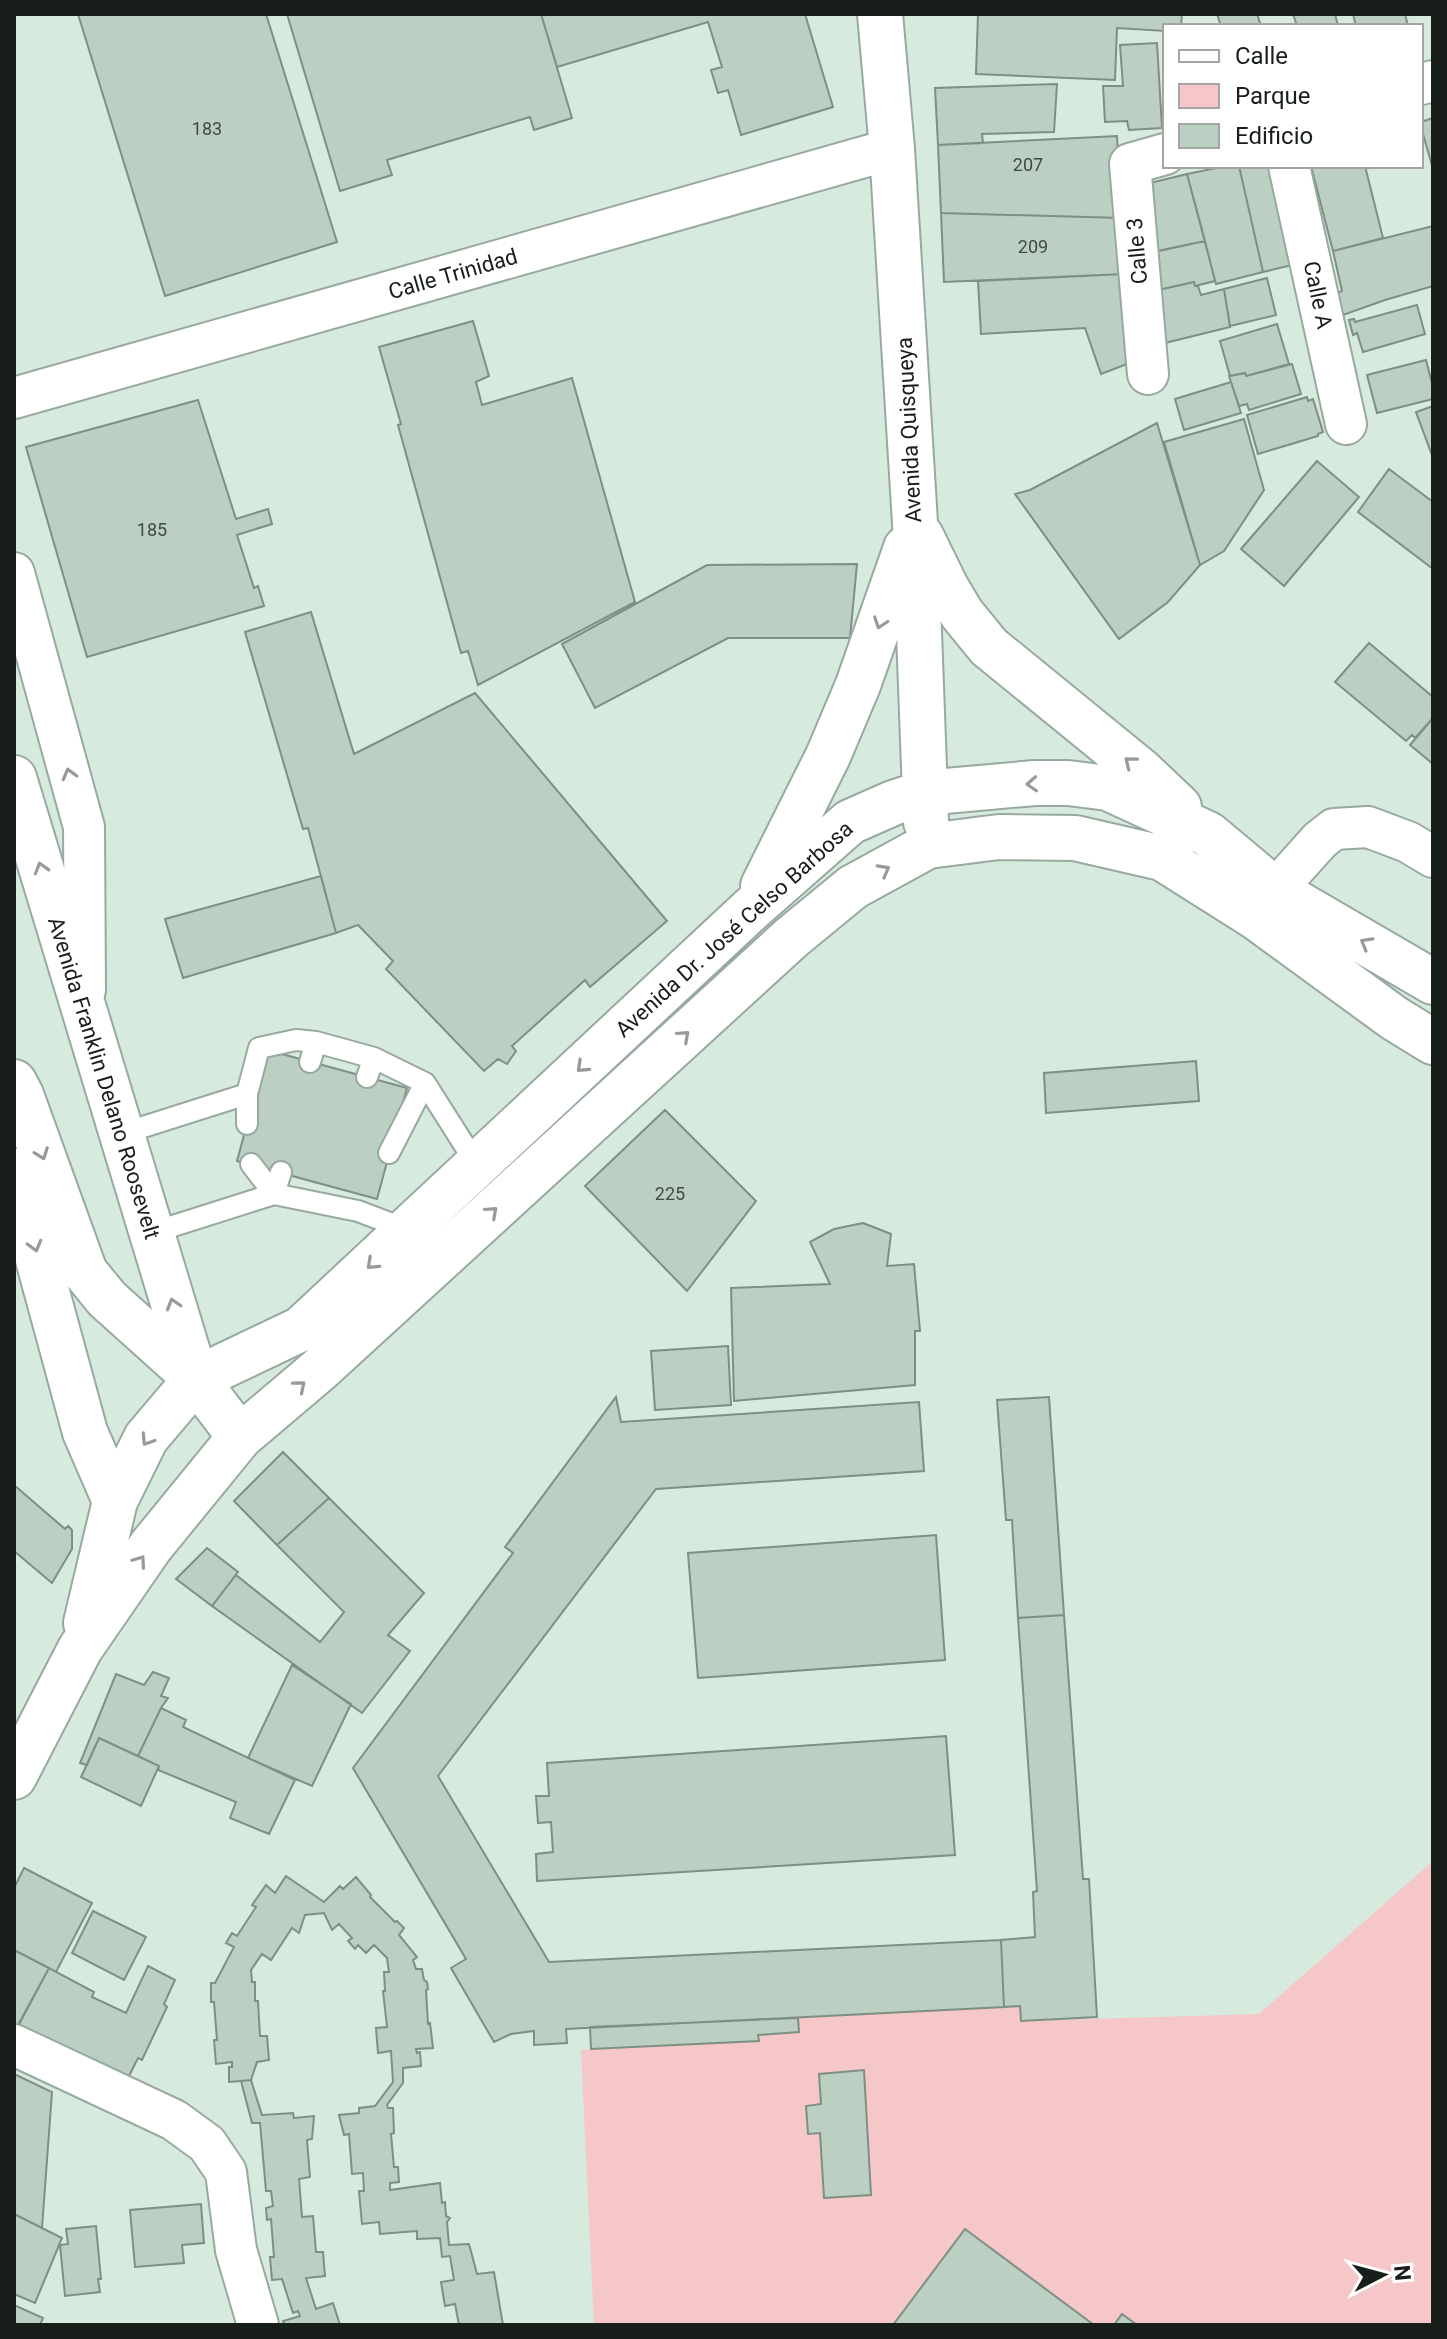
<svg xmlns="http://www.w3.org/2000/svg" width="1447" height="2339" font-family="Roboto,sans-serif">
<rect width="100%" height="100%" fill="#d7eade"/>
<!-- green -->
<path fill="#f5c7c8" d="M1433,1861v464h-839l-13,-275 178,-9 -1,-6 41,-3 -1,-14 222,-12 1,15 238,-7z"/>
<!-- building -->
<path fill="#bccfc3" stroke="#7e8f84" stroke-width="2" d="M78,14h188l71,228 -172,54z
M287,14h254l31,104 -38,12 -4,-13 -143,43 5,15 -52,16z
M541,14h264l28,93 -92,28 -13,-45 -10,3 -7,-23 11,-3 -14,-45 -151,45z
M978,14h204l-1,12h-16v5l-48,-3 -2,52 -139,-6z
M1217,14h40l4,12h-40z
M1293,14h42l3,12h-41z
M1353,14h52l3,12h-52z
M1157,43l5,85 -33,2 -2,-9 -22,1 -2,-36h20l-3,-41z
M1057,84l-3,48 -72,2 1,9 -45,2 -3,-57z
M1433,118v51l-12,-42v-5z
M1117,136l4,82 -180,-5 -3,-68z
M1226,166h13l24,106 -47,12 -29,-110z
M1239,166h39l23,97 -38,9z
M1311,166h54l18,72 -50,13z
M1187,174l18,67 -57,12 -2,-69z
M941,213l180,5 3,56 -180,8z
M1433,226v60l-48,14 -42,15 -6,-22 5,-2 -9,-40z
M1205,241l10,40 -20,5 -1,-4 -40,9 -9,-37z
M1124,274l11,87 -34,13 -16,-46 -104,6 -3,-53z
M1267,278l9,37 -46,11 -6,-37z
M1194,282l1,4h3l3,9 23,-6 6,38 -69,17 -12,-52z
M1417,305l8,29 -62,18 -6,-19 -4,2 -4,-15 5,-1 1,3z
M473,321l16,55 -13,6 6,23 90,-27 63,224 -157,83 -10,-34 -7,2 -63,-228 3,-1 -22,-77z
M1277,324l12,40 -43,12 -1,-3 -15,3 -10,-35z
M1426,360l7,27v12l-56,14 -10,-38z
M1292,364l9,30 -52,16 -2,-6 -8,2 -10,-30 16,-3 1,3z
M1231,382l10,31 -57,17 -9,-31z
M1307,397l1,4 5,-2 10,33 -5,2v2l-60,18 -11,-39z
M198,400l38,119 32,-10 4,15 -35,11 17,53 4,-2 6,20 -177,51 -61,-210z
M1433,406v52l-17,-46z
M1244,419l20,71 -40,61 -24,14 -36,-123z
M1157,423l43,142 -32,37 -49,37 -104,-145 15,-4z
M1317,461l42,36 -75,89 -43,-37z
M1389,469l44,33v67l-75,-57z
M857,564l-7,74h-122l-133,70 -33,-64 145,-79z
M311,612l43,142 121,-61 192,228 -77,66 -5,-7 -73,66 4,5 -9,13 -9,-5 -14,12 -98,-102 7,-8 -35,-36 -22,8 -28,-105 -5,1 -58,-197z
M1369,643l64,54v21l-18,20 -3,-3 -6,6 -71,-59z
M1433,718v46l-23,-19z
M321,876l15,57 -153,45 -18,-59z
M267,1050l140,38 -30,111 -140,-38z
M1196,1061l3,40 -153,12 -2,-40z
M665,1110l91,91 -69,90 -102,-105z
M863,1223l28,11 -4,32 27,-2 6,67h-5v54l-181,16 -3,-113 99,-4 -20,-42 24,-13z
M728,1346l3,59 -76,5 -4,-59z
M616,1397l5,25 298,-20 5,69 -268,18 -218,287 111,186 452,-22 3,67 -438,22 1,14 -33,2v-14l-23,3 -17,8 -43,-74 15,-9 -113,-191 160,-215 -8,-6z
M1049,1397l15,218 -46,3 -6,-98h-6l-9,-120z
M283,1452l46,46 -52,47 -43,-44z
M14,1485l51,44 3,-3 4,4v19l-20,34 -38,-32z
M329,1498l95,95 -36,42 22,16 -48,62 -150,-107 24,-31 84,67 24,-30 -67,-67z
M936,1535l9,125 -247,18 -10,-125z
M207,1548l31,24 -26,34 -36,-27z
M1064,1615l19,264h6l8,138 -76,4 -1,-15 -16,1 -3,-67 34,-3 -2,-45 4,-1 -19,-273z
M292,1665l59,39 -39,82 -64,-28z
M153,1672l16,6 -8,18 7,2 -7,10 -23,48 -39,-18 -12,27 -7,-2 36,-89 28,11z
M161,1708l25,12 -3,7 112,53 -26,54 -39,-16 6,-16 -78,-32 1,-4 -21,-10z
M946,1736l9,119 -418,26 -1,-27 17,-2 -2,-30 -13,1 -2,-27h13l-2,-33z
M99,1738l60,28 -18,40 -60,-29z
M24,1868l68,35 -36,69 -42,-22v-62z
M286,1876l38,26 16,-16 3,3 13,-12 15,18 -1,2 25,25 2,-1 7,7 -5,7 18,22 -4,3 3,9h6l2,11 3,2 1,7 -2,1 2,34 2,-1 3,25 -17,1 1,4 3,-1 1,14 -18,2v15l-16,22 1,3h5l1,25 -3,1 3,33h4l1,15 -9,1v7l50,-7 2,20 3,-1 1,14 4,2 -3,4 2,23 20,-1 8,30 17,-2 9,53h-44l-4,-21 -10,2 -4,-24 13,-2 -4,-24 -8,1 -2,-19 -23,1v-8l-37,3 -1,-12 -17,2 -3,-33h5l-1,-18 -11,1 -3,-40 -5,1 -5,-20 20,-2v-5l16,-2 18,-24 -2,-31 -13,2 -2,-25 11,-1 -4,-36h2l-1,-19h5l-2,-14 -13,-13 -8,8 -8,-8 -3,4 -7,-8 4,-3 -13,-14 -7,6 -8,-17 -19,2 -6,18 -7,-5 -21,32 -9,-6 -11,16 1,12h3v19h3l2,35h7l2,24 -12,2 -6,18 -10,1 -12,1v-15h3v-5l-16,2 -2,-24h3l-3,-38h-3v-19h4l19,-36 -8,-4 6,-10 5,3 19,-29 -4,-2 14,-20 9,8z
M93,1911l53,26 -22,43 -52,-27z
M14,1950l35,18 -32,59 -3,-1z
M148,1966l27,14 -11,24 3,3 -25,53 -4,-2 -12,24 -110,-52 33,-62 45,24 -2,5 34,16z
M798,2018l1,14 -41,3 1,6 -168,8 -1,-22z
M864,2070l7,125 -47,3 -4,-65 -12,1 -2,-28 15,-2 -2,-30z
M14,2074l38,18 -10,136 -28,-14z
M251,2080l11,35 31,-2 1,5 20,-2 -2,23 -5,1 3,37 -11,2 3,38 11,-1 3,36h7l2,24 -19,2 10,31 17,-6 7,22h-55l-2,-4 17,-5 -2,-5 -5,2 -11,-34 -10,1 -2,-23h4l-3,-38 -4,1 -1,-12 7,-2 -2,-15h-5l-6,-68h-8l-11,-42z
M201,2204l3,39 -22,2 2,18 -49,4 -5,-57z
M14,2214l48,24 -27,65 -21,-9z
M96,2226l5,53h-3l2,13 -35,4 -5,-51 8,-1 -2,-15z
M965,2229l129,96h-201z
M14,2305l29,13 -3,7h-26z
M1122,2314l15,11h-23z"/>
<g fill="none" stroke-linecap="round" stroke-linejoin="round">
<defs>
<path id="lane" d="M310,1062l6,-20
M367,1077l7,-19
M247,1124v-30
M121,1134l126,-40 12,-46 37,-8 20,2 58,16 51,25 52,82
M389,1153l36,-70
M251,1164l23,30 84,17 50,19
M151,1233l123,-39 7,-22"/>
<path id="street" d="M1421,84l12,-3
M1289,166l57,258
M1148,374l-18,-210 35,-10
M14,398l878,-249
M14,573l70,254 1,163
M1275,890l45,-50 14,-11 34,-2 40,15 25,15
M14,2045l160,75 33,24 19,28 10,78 22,75"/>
<path id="secondary" d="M880,14l12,135 23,374 11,299
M921,536l25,51 16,27 27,33 151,123 39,37
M14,778l182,601
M763,886l65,-130 30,-71 48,-137
M14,1082l7,13 64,177 22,27 89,80 44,58
M14,1171l71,261 30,69
M86,1623l29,-122 31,-63 50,-59 105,-50 449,-419 100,-88 43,-19 30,-10 112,-10h33l40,5 100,46 67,56 158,92
M14,1777l66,-128 71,-103 89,-109 79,-67 472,-432 62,-51 75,-41 71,-9 76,1 87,20 95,60 137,100 39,24"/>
</defs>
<!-- lane casing -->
<use href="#lane" stroke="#98aa9f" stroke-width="24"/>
<!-- street casing -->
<use href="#street" stroke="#98aa9f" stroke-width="44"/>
<!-- secondary casing -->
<use href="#secondary" stroke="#98aa9f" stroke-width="48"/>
<!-- lane -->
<use href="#lane" stroke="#fff" stroke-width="20"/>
<!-- street -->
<use href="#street" stroke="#fff" stroke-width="40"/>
<!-- secondary -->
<use href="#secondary" stroke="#fff" stroke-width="44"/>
</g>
<!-- one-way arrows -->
<defs><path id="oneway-chevron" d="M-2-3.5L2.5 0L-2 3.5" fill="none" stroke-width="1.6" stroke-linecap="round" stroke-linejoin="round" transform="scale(2)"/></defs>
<g stroke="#979a98">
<use href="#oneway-chevron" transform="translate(880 623) rotate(109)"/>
<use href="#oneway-chevron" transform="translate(1130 762) rotate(-141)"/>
<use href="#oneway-chevron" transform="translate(69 774) rotate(-105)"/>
<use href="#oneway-chevron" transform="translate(1032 784) rotate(177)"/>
<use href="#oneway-chevron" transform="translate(41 868) rotate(-106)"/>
<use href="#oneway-chevron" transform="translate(884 870) rotate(-29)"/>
<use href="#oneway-chevron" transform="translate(1366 943) rotate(-150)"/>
<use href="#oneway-chevron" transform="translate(684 1036) rotate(-42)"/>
<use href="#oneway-chevron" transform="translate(582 1067) rotate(137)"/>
<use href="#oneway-chevron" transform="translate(42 1154) rotate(70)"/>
<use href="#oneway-chevron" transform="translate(492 1212) rotate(-42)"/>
<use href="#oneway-chevron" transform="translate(35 1246) rotate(75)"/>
<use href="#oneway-chevron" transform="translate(372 1264) rotate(137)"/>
<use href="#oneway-chevron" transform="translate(173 1304) rotate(-107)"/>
<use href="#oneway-chevron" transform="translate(300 1386) rotate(-40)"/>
<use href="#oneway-chevron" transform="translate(147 1440) rotate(123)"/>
<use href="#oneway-chevron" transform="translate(140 1561) rotate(-55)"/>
</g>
<g text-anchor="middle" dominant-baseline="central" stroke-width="7" stroke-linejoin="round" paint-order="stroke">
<!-- number labels -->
<g font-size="18" fill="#414a44">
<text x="207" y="128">183</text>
<text x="1028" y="164">207</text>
<text x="1033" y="246">209</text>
<text x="152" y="529">185</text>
<text x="670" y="1193">225</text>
</g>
<!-- street labels -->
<g font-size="22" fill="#181e1a" stroke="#fff">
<text transform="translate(1137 251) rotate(-95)">Calle 3</text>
<text transform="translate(453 274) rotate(-16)">Calle Trinidad</text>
<text transform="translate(1318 295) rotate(78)">Calle A</text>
<text transform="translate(909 430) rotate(-93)">Avenida Quisqueya</text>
<text transform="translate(734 929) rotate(-42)">Avenida Dr. José Celso Barbosa</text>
<text transform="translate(104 1078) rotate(73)">Avenida Franklin Delano Roosevelt</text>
</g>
</g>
<!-- border -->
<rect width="1447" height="2339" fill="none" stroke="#181e1a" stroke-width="32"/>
<!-- legend -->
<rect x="1163" y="24" width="260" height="144" fill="#ffffff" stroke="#a3a5a3" stroke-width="2"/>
<rect x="1179" y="50" width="40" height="12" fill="#ffffff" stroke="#a3a5a3" stroke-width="2"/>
<text x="1235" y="64" font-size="24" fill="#181e1a">Calle</text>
<rect x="1179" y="84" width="40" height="24" fill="#f5c7c8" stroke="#a3a5a3" stroke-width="2"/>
<text x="1235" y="104" font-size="24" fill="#181e1a">Parque</text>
<rect x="1179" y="124" width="40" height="24" fill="#bccfc3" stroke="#a3a5a3" stroke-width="2"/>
<text x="1235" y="144" font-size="24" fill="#181e1a">Edificio</text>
<!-- north arrow -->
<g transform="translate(1383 2275) rotate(84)" stroke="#ffffff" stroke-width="6" paint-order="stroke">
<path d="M0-6L14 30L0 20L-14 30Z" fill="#181e1a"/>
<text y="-12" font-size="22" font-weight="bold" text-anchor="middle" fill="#181e1a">N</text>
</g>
</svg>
